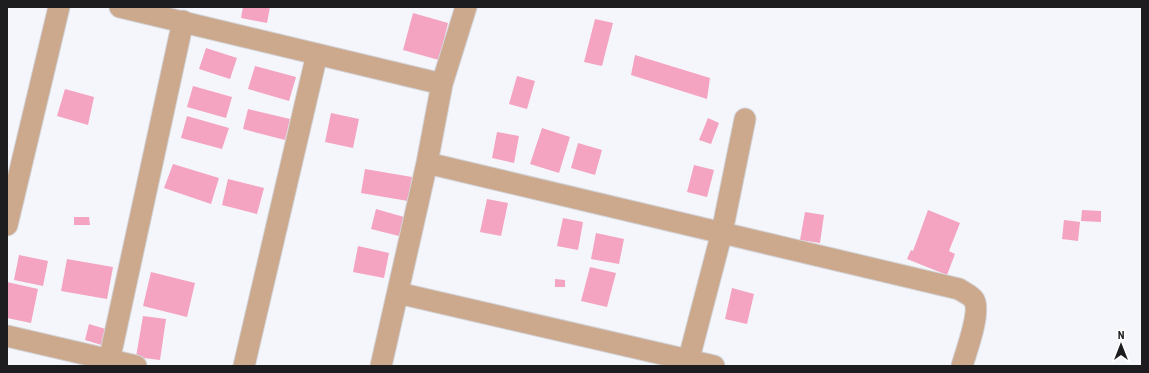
<svg xmlns="http://www.w3.org/2000/svg" width="1149" height="373" font-family="'Roboto Condensed',sans-serif">
<rect width="100%" height="100%" fill="#f5f6fb"/>
<!-- building -->
<path fill="#f4a3c1" d="M243,7h27l-3,16 -26,-5z
M413,13l35,10 -9,37 -36,-10z
M595,19l18,4 -11,43 -18,-4z
M206,48l31,10 -7,21 -31,-10z
M635,55l75,23 -3,21 -76,-24z
M255,66l41,11 -7,24 -41,-12z
M517,76l18,5 -8,28 -18,-5z
M193,86l39,11 -6,21 -39,-11z
M65,89l29,8 -6,28 -31,-9z
M248,109l42,10 -5,21 -42,-11z
M331,113l28,6 -6,29 -28,-6z
M187,116l42,12 -7,21 -41,-11z
M708,118l11,5 -8,21 -12,-4z
M542,128l28,9 -11,36 -29,-9z
M497,132l22,4 -5,27 -22,-5z
M578,143l24,7 -7,25 -24,-7z
M173,164l46,14 -8,26 -47,-16z
M694,165l20,5 -7,27 -20,-5z
M365,169l47,8 -4,24 -47,-8z
M228,179l36,9 -7,26 -35,-9z
M487,199l21,4 -7,33 -21,-4z
M376,209l28,8 -5,19 -28,-7z
M928,210l32,13 -11,28 6,3 -8,21 -40,-16 4,-9 2,1z
M1082,210l19,1v11l-20,-1z
M805,212l19,3 -4,28 -20,-3z
M74,217h15l1,8h-16z
M563,218l20,4 -5,28 -21,-4z
M1064,220l16,2 -2,19 -16,-2z
M596,233l28,6 -5,25 -28,-5z
M358,246l31,7 -5,25 -31,-6z
M19,255l29,6 -5,25 -29,-6z
M67,259l46,8 -6,32 -46,-8z
M590,267l26,6 -9,34 -26,-6z
M151,272l44,11 -8,34 -44,-11z
M555,279l10,1v7h-10z
M7,282l31,7 -7,34 -24,-5z
M732,288l22,6 -7,30 -22,-5z
M143,316l23,3 -6,41 -24,-3z
M89,324l23,7 -4,16 -23,-7z"/>
<g fill="none" stroke-linecap="round" stroke-linejoin="round">
<defs>
<path id="minor" d="M120,7l322,77
M427,163l532,126c4,3 12,6 15,11 7,12 -8,52 -12,66
M7,225l52,-218
M398,293l316,73
M7,336l129,30
M108,366l75,-345
M244,366l73,-312
M381,366l46,-203 15,-79 24,-77
M687,366l35,-134 23,-113"/>
</defs>
<!-- minor casing -->
<use href="#minor" stroke="#d2d3d8" stroke-width="23"/>
<!-- minor -->
<use href="#minor" stroke="#cca88c" stroke-width="21"/>
</g>
<!-- border -->
<rect width="1149" height="373" fill="none" stroke="#1d1d1f" stroke-width="16"/>
<!-- north arrow -->
<g transform="translate(1121 345)" stroke="#ffffff" stroke-width="3" paint-order="stroke">
<path d="M0-3L7 15L0 10L-7 15Z" fill="#1d1d1f"/>
<text y="-6" font-size="11" font-weight="bold" text-anchor="middle" fill="#1d1d1f">N</text>
</g>
</svg>
